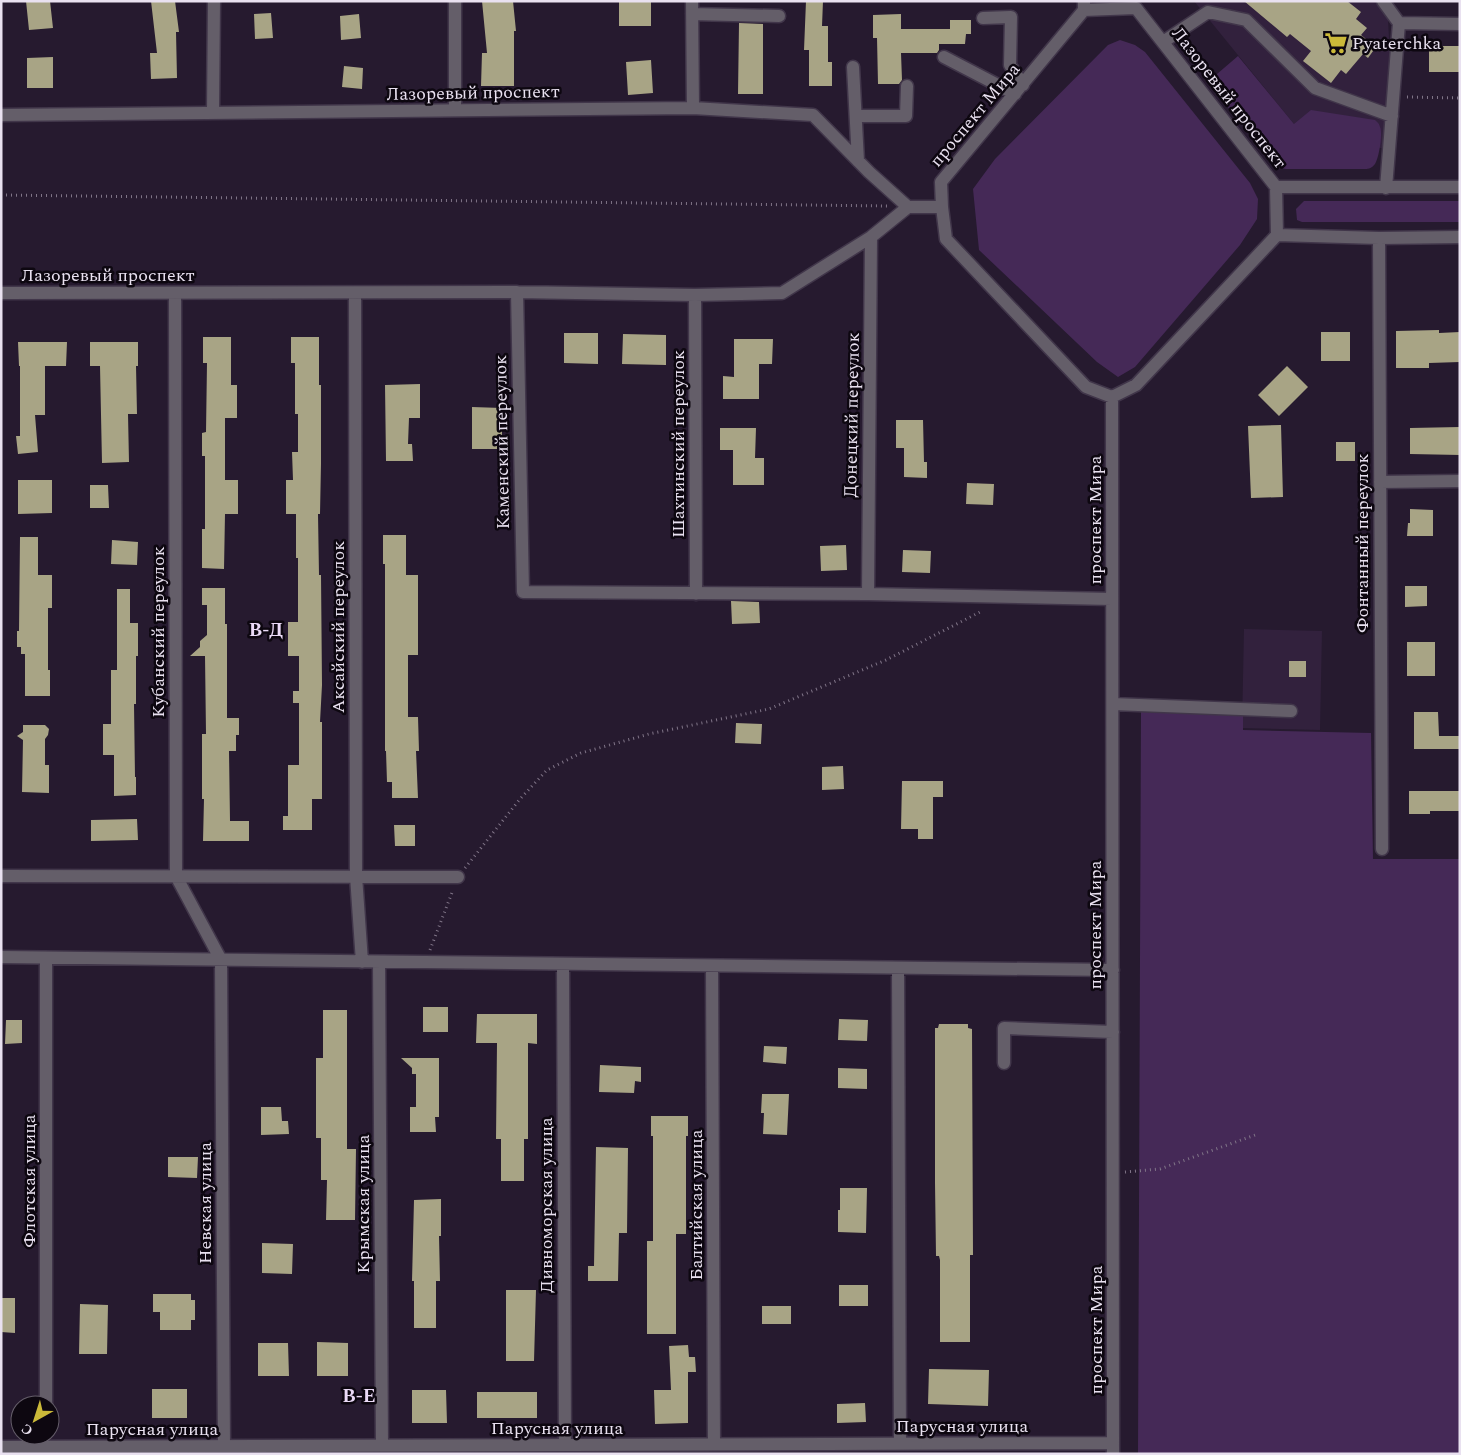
<svg xmlns="http://www.w3.org/2000/svg" width="1461" height="1455" font-family="Spectral,serif">
<rect width="100%" height="100%" fill="#261a2f"/>
<!-- built -->
<path fill="#32213d" d="M1194,1h193l8,149 -36,-5 -65,-21z
M1244,629l78,2 -2,99 -78,-2z"/>
<!-- green -->
<path fill="#452957" d="M1120,40l15,5 10,7 105,131 8,16 -1,20 -17,26 -105,122 -17,10 -21,-15 -118,-112 -6,-61 22,-30 113,-114z
M1238,56l56,68 17,-14 64,10c3,3 4,3 5,7 3,6 -1,31 -5,37 -3,4 -6,5 -10,5h-79l-9,-2 -64,-78 -1,-9 5,-6z
M1304,201h156v21h-158l-5,-2 -1,-11z
M1141,712l102,3v15l128,3 2,126h87v595h-322z"/>
<!-- building -->
<path fill="#a8a485" d="M26,1h24l3,27 -24,2z
M151,1h24l4,31h-3l1,46 -26,1 -1,-26h7z
M482,1h31l3,30h-2v55h-33l1,-33h5z
M619,1h32v25h-32z
M806,1h17l-1,25h6v36h4v24h-23v-36h-5z
M1244,1h103l14,11 -5,7 11,9 -6,7 15,12 -8,11 -5,-4 -17,20 -5,-4 -10,13 -28,-22 8,-10 -21,-17 -3,3z
M271,13l2,25 -18,1 -1,-25z
M359,14l2,24 -20,2 -1,-24z
M901,14v15h49v-9h21v14h-5l-1,10h-26v6l-2,3h-36l1,27 -3,4h-21l-1,-46h-4v-23z
M739,23l24,1v70h-25z
M1429,46h31v26h-31z
M53,57v31h-26v-30z
M651,60l2,33 -25,2 -2,-33z
M344,66l19,2 -1,21 -20,-2z
M1439,330v3l21,-1v30l-31,1v5h-33v-37z
M1321,332h29v29h-29z
M564,333h34v31l-34,-1z
M623,334l43,1v30l-44,-1z
M203,337h28v48h6v33h-12v62h13v34h-13l-1,55 -22,-1v-39h3v-73h-3v-23l4,-1 1,-69h-4z
M291,337h28v48h2v79l-1,50h-2l1,61h2l1,110 -2,37h2v77h-10v31h-29v-14h5v-51h11v-62h-6v-12h6v-35h-11v-34h10v-64h-2v-44h-10v-34h7l-1,-28h6v-38h-3v-51h-4z
M734,339h39l-1,25h-13v35h-36v-23l11,1z
M18,342h49l-1,24h-21v49h-10l3,37 -20,2 -2,-18h4v-70h-1z
M90,342h48v24h-2l1,48h-9l1,48 -27,1 -2,-97h-10z
M1287,366l21,21 -29,29 -21,-21z
M420,384v34h-11l-1,26h4l1,17h-27l-1,-76z
M472,407l30,1v41h-30z
M896,420h27l1,42h3v16l-23,-1v-29h-8z
M1281,425l2,72 -32,1 -3,-72z
M1460,427v28l-50,-1v-26z
M720,428h36l-1,30h9v27h-31v-35h-13z
M1336,442h19v19h-19z
M18,480h34v33l-34,1z
M967,483l27,1 -1,21 -27,-1z
M90,485h18l1,23h-19z
M1410,509l23,1v26h-26l1,-13h2z
M383,535h23v40h12v80h-10v62h10l1,34h-3l2,47h-26v-16h-5l-1,-31h-1v-187h-2z
M20,537h18v38h14v33h-4v62h2v26h-25v-42h-4v-7h-4v-16h2z
M112,540l26,2 -1,23 -26,-1z
M846,545l1,25 -26,1 -1,-25z
M903,550l28,1 -1,22 -28,-1z
M1405,586h22v20l-22,1z
M202,588h23v36h2v94h12v17h-3v16h-7l1,70h19v20h-46l1,-42h-2v-65h4l-1,-78h-15l10,-9v-6l7,-6v-30h-5z
M117,589h13v34h8v33h-2v48h-2l1,73h1v18l-22,1v-41h-11v-31h8v-54h6z
M731,601l28,1 1,21 -28,1z
M1407,642h28v34h-28z
M1289,661h17v16h-17z
M1414,712h24l1,24h21v13h-46z
M736,723l26,1 -1,20 -26,-1z
M23,725h22l4,4 -1,6 -3,4v26h4v28l-27,-1 1,-52 -6,-4 6,-4z
M843,766l1,23 -22,1v-23z
M902,781h41v16h-10v42h-15v-10h-17z
M1409,791h51v20h-30v3h-21z
M137,819l1,21 -47,1v-21z
M394,825h21v21h-20z
M423,1007h25v25h-25z
M323,1010h24v139h9l-1,71h-29l1,-40h-6v-42h-5v-80h7z
M477,1014h60v30l-9,-1v96h-4v42h-23v-42h-5l1,-96h-21z
M839,1019l29,1 -1,21 -29,-1z
M6,1020h16v23l-17,1z
M939,1024h29v4l4,1 1,226h-3v87h-30v-82l-1,-4h-3l-1,-73v-155h3z
M764,1046l23,1 -1,17 -23,-2z
M401,1058h38v59h-4l1,15h-26v-25h6v-33h-4v-6z
M600,1065l41,2v15l-6,-1 -1,12 -35,-1z
M838,1068l29,1v20l-29,-1z
M762,1094h27l-2,41 -24,-1 1,-21h-3z
M261,1107h20l1,14h6l1,13 -28,1z
M651,1116h37v20h-2v98h-10v100h-29v-93h6v-105h-2z
M596,1147l32,1 -1,85h-8l-1,48h-30v-15h6z
M168,1157h30l-1,21 -29,-1z
M840,1188h27l-1,45 -28,-1v-22h2z
M441,1199v37h-2l1,45h-4v47h-22v-47h-2l2,-81z
M262,1243l31,1 -1,30 -30,-1z
M839,1285h29v21h-29z
M506,1290h30l-2,71h-28z
M153,1294h38v6h4v20h-4v10h-31v-18h-7z
M1,1298h14v35l-14,-1z
M80,1304l28,1 -1,49h-28z
M762,1306h29v18h-29z
M317,1342l31,1v33h-31z
M258,1343h30l1,33h-31z
M688,1345l1,12h6l1,15h-8v51l-33,1 -1,-34h17l-2,-44z
M929,1369l60,1 -1,36 -60,-2z
M152,1389h35v29h-35z
M412,1390h34l1,33h-35z
M477,1392h60v26h-60z
M865,1403l1,19 -29,1v-19z"/>
<g fill="none" stroke-linecap="round" stroke-linejoin="round">
<defs>
<path id="minor" d="M692,1l1,107
M1084,1v9l-143,172 1,25 4,32 140,148 26,10 24,-12 141,-150
M1383,1l16,22
M1136,8l140,179 1,48
M1084,10l52,-2
M692,14l87,2
M983,18l28,-1 -1,48 13,20
M1163,42l45,-30 38,8 69,68 77,28
M944,57l71,37
M853,67l5,94
M455,110v-109
M213,112l1,-111
M1,115l692,-7 120,7 56,57 39,35h34
M856,116h50l1,-30
M1276,187h184
M1386,188l13,-165 61,1
M1277,235l102,3 81,-1
M1379,238l3,611
M517,292l6,300 345,2 244,5
M1,293l516,-1 178,3 87,-2 89,-56 37,-30
M175,293l1,583 45,84 3,486
M355,293l1,583 6,86
M695,295l1,299
M1112,397l1,1057
M1380,482l80,-1
M868,594l3,-357
M1113,704l178,7
M1,876l457,1
M1,957l1112,13
M379,962l3,484
M563,964l2,481
M712,966l2,478
M898,968l2,476
M1004,1063v-35l109,4
M46,1405v-447
M1,1447l1112,-4"/>
</defs>
<!-- minor casing -->
<use href="#minor" stroke="#41364a" stroke-width="15"/>
<!-- path -->
<path stroke="#807588" stroke-width="3" stroke-dasharray="1 4" stroke-linecap="butt" d="M1407,97l53,1
M1,195l886,11
M465,868l55,-69 27,-29 34,-17 68,-19 120,-25 117,-49 96,-49
M430,950l23,-60
M1125,1172l35,-3 98,-35"/>
<!-- minor -->
<use href="#minor" stroke="#645e69" stroke-width="12"/>
</g>
<!-- icons -->
<defs>
<symbol id="supermarket-bare" viewBox="-9 -9 18 18"><path d="M-6-5.5h2.5l.6 2H6L4.5 2H-2.5L-4.4-4H-6ZM-1.5 3.2a1.3 1.3 0 1 0 .1 0ZM3 3.2a1.3 1.3 0 1 0 .1 0Z" fill="#cbb939" stroke="#0d0710" stroke-width="2.5" paint-order="stroke"/></symbol>
</defs>
<g fill-rule="evenodd">
<use href="#supermarket-bare" x="1320" y="27" width="32" height="32"/>
</g>
<g text-anchor="middle" dominant-baseline="central" stroke-width="5" stroke-linejoin="round" paint-order="stroke">
<!-- poi labels -->
<g font-size="18" fill="#e9e1f0" stroke="#0d0710" text-anchor="start">
<text x="1352" y="43">Pyaterchka</text>
</g>
<!-- street labels -->
<g font-size="18" fill="#e9e1f0" stroke="#0d0710">
<text transform="translate(473 93) rotate(-1)">Лазоревый проспект</text>
<text transform="translate(1229 98) rotate(52)">Лазоревый проспект</text>
<text transform="translate(975 115) rotate(-50)">проспект Мира</text>
<text x="108" y="275">Лазоревый проспект</text>
<text transform="translate(852 415) rotate(-89)">Донецкий переулок</text>
<text transform="translate(502 442) rotate(-91)">Каменский переулок</text>
<text transform="translate(678 444) rotate(-90)">Шахтинский переулок</text>
<text transform="translate(1095 520) rotate(-90)">проспект Мира</text>
<text transform="translate(1362 543) rotate(-90)">Фонтанный переулок</text>
<text transform="translate(338 627) rotate(-90)">Аксайский переулок</text>
<text transform="translate(158 632) rotate(-90)">Кубанский переулок</text>
<text transform="translate(1095 925) rotate(-90)">проспект Мира</text>
<text transform="translate(29 1181) rotate(-90)">Флотская улица</text>
<text transform="translate(205 1203) rotate(-90)">Невская улица</text>
<text transform="translate(363 1204) rotate(-90)">Крымская улица</text>
<text transform="translate(546 1205) rotate(-90)">Дивноморская улица</text>
<text transform="translate(696 1205) rotate(-90)">Балтийская улица</text>
<text transform="translate(1096 1330) rotate(-90)">проспект Мира</text>
<text x="962" y="1426">Парусная улица</text>
<text x="557" y="1428">Парусная улица</text>
<text x="152" y="1429">Парусная улица</text>
</g>
<!-- neighbourhood labels -->
<g font-size="19" font-weight="bold" fill="#ebdaf7" stroke="#0d0710">
<text x="266" y="630">В-Д</text>
<text x="359" y="1396">В-Е</text>
</g>
</g>
<!-- border -->
<rect width="1461" height="1455" fill="none" stroke="#e9e1f0" stroke-width="5"/>
<!-- north arrow -->
<g transform="translate(35 1420) rotate(219)"><circle r="24" fill="#0d0710" stroke="#655e6a"/>
<path d="M0-4L9 19L0 12L-9 19Z" fill="#cbb939"/>
<text y="-8" font-size="14" font-weight="bold" text-anchor="middle" fill="#e9e1f0">С</text>
</g>
</svg>
